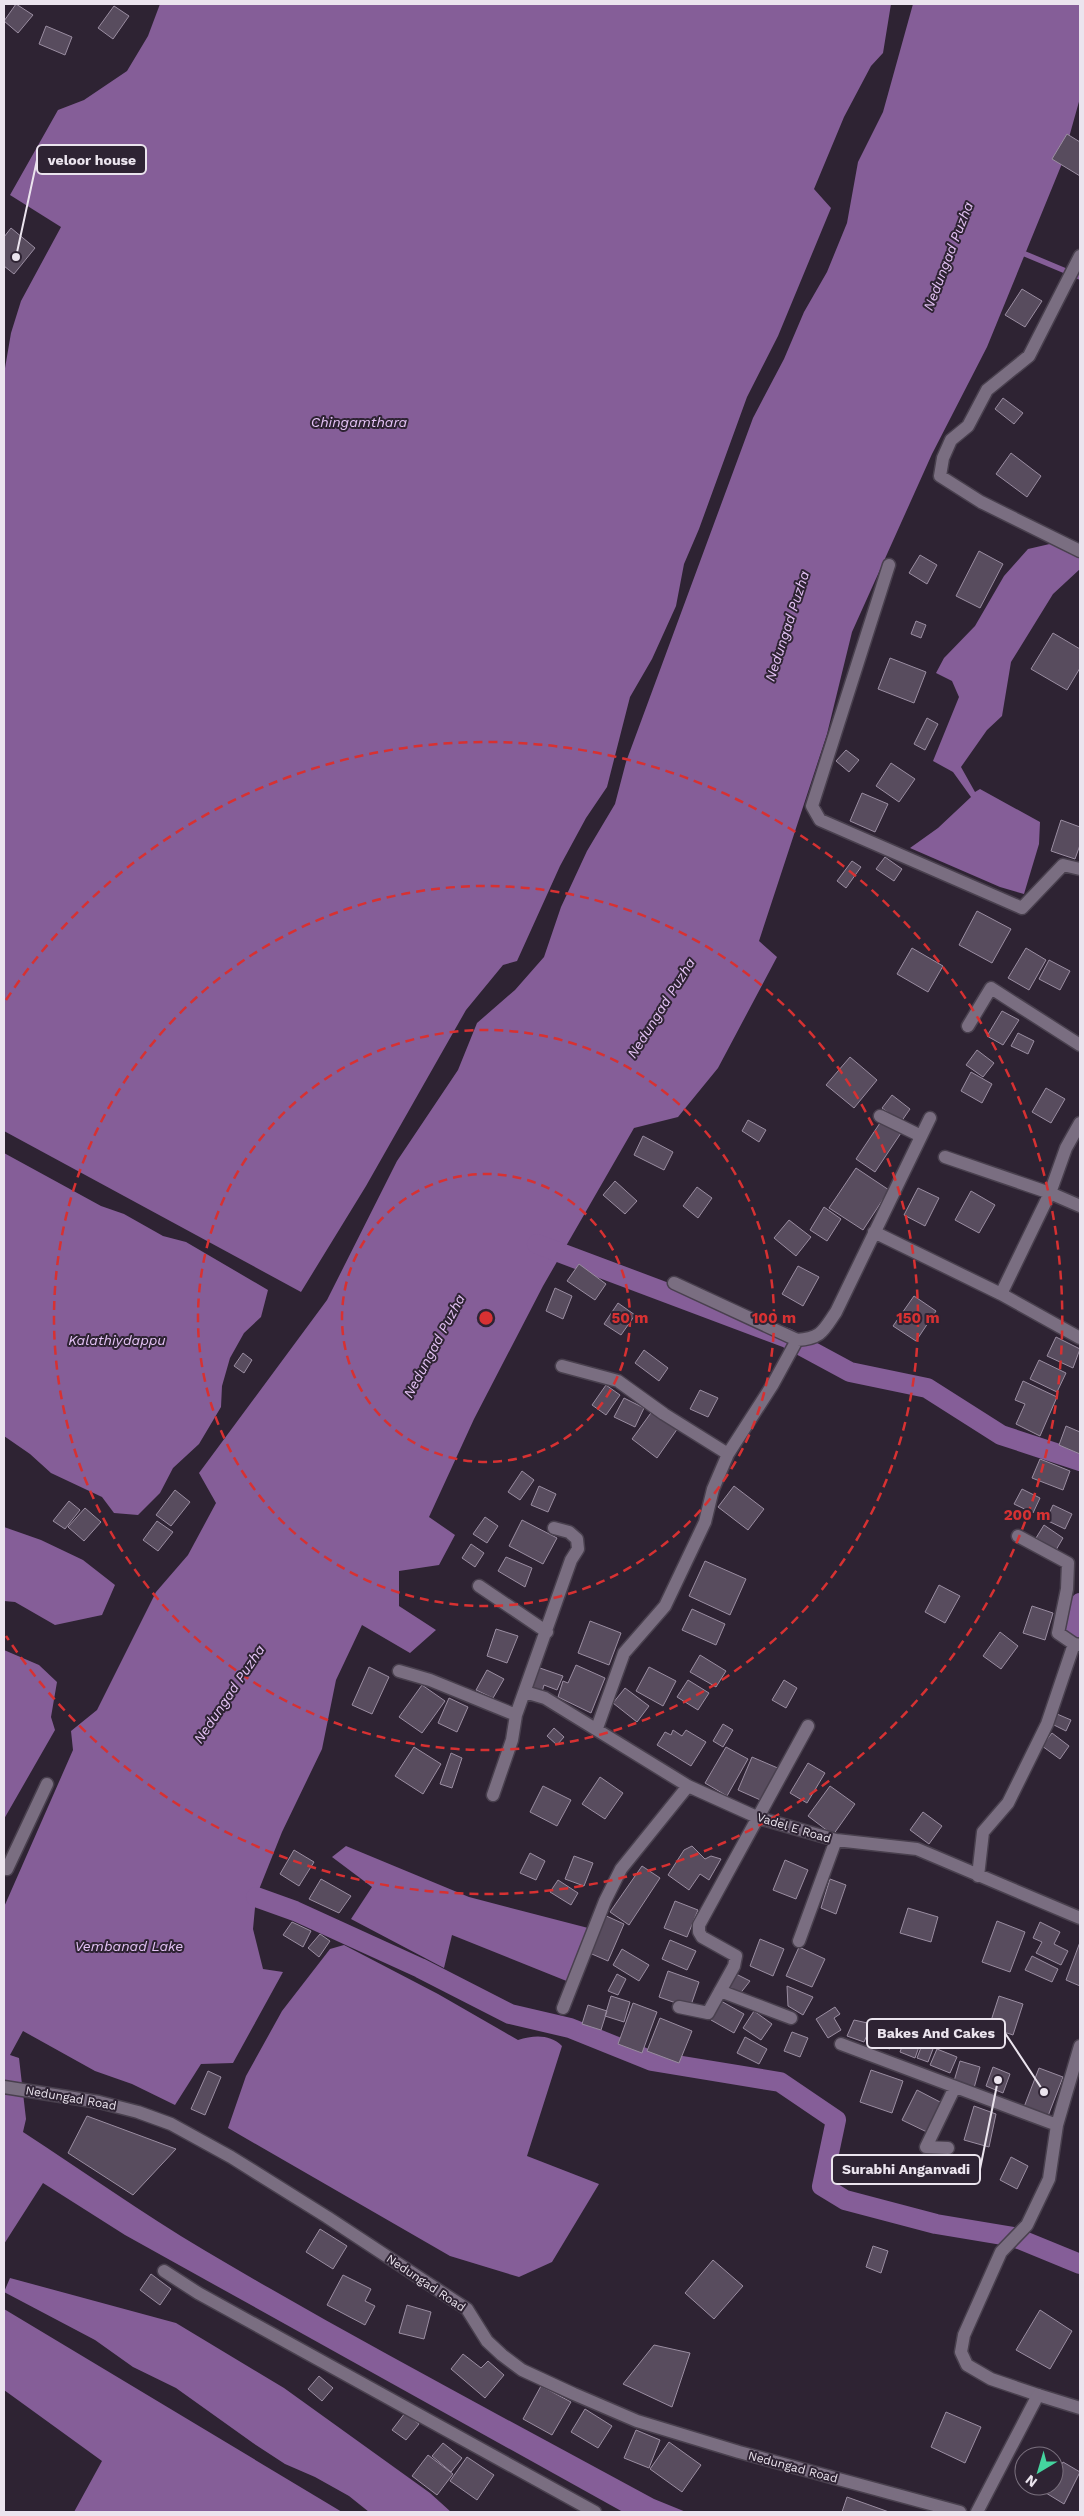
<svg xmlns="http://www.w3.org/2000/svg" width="1084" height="2516" font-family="'Work Sans',sans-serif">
<rect width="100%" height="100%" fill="#2e2333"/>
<!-- water -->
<path fill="#855e98" d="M160,4h731l-8,49 -12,13 -27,51 -30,72 17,19 -53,128 -31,61 -48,132 -15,35 -8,42 -24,53 -22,38 -23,90 -21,31 -26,48 -43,95 -14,4 -37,45 -100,176 -65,106 -297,-161v-757l7,-41 10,-32 40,-74 -51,-32 48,-85 26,-10 43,-29 21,-35z
M913,4h167v94l-19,68 -74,181 -55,107 -80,178 -25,102 -68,207 18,16 -59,111 -40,49 -44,11 -91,158 -69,133 -45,98 26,18 -16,30 -40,6v35l37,24 -26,23 -48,-28 -26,55 -14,69 -40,83 -26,65 -3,32 10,40 20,3 -50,91 -32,1 -26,41 -43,-21 -37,-13 -72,-40 -13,24 9,3 7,61 -3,13c60,39 119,81 181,118 147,87 299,167 450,249l32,13h-63l-498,-277 -82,-52 -39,61v-337l69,-157 -2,-19 26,-21 59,-118 32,-37 28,-52 -17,-30 128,-173 70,-139 61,-91 19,-47 38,-33 29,-33 17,-50 26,-56 28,-47 11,-42 127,-344 31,-59 20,-47 23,-40 20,-49 11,-61 25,-50z
M1054,543l26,13v13l-27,25 -42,68 -9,54 -15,14 -26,37 14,25 5,-3 60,33 -1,22 -15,50 -24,-7 -90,-39 28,-20 33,-31 -18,-25 -20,-11 26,-64 -7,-16 -16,-8 8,-15 31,-32 29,-50 24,-27z
M4,1153l97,53 23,8 39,22 23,6 82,48 -7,27 -17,16 -14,25 -8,28 -1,21 -22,37 -26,24 -13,25 -22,22 -24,-2 -12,-16 -51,-24 -21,-19 -26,-18z
M4,1527l37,13 42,20 32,25 -13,30 -47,10 -40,-23 -11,-1z
M4,1650l35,15 18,17 -6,35 4,13 -51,89z
M346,1846l123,51 123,32 -18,55 -122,-49 -8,33 -93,-49 21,-32 -40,-30z
M344,1945l94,49 80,46c16,-5 32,-6 44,6l-35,110 72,28 -47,78 -33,15 -69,-21 -222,-128 18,-52 36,-65 48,-62z
M10,2278l166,45 108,65 146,105 21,19h-82l-20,-16 -34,-19 -30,-13 -32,-21 -77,-55 -43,-21 -38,-27 -91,-48z
M4,2309l338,203h-268l28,-51 -98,-71z"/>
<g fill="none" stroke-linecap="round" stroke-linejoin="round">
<!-- stream -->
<path stroke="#855e98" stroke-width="5.5" d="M1025,254l55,23"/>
<!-- canal -->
<path stroke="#855e98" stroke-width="20" d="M537,1244l250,94 63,34 77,16 74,47 79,26
M1072,1631l8,-28
M256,1897l39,14 125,57 90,46 60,14 82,33 128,21 56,38 -14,66 23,14 91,24 78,13 66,27"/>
</g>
<!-- building -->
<path fill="#584c5e" stroke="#9a8da1" d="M16,4l17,11 -15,18 -14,-12z
M114,6l15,10 -16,23 -15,-11z
M46,26l26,11 -7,18 -26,-11z
M1067,134l13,8v34l-28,-17z
M11,228l24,20 -21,26 -10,-8v-29z
M1022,289l20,12 -17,26 -20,-12z
M1003,398l20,15 -9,11 -19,-15z
M1011,453l30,23 -14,21 -31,-23z
M979,551l24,13 -23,44 -24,-12z
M920,555l17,10 -10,19 -18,-11z
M916,621l10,4 -5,13 -10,-4z
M1053,633l27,16v19l-13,22 -36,-21z
M890,658l36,14 -12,31 -36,-14z
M927,718l11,6 -13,26 -11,-6z
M846,750l13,10 -10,12 -13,-11z
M891,763l24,16 -16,23 -23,-16z
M862,793l26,11 -13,28 -25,-11z
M1061,820l19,7v18l-5,14 -24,-8z
M885,857l17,12 -8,12 -18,-12z
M852,861l9,6 -15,21 -9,-7z
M977,911l34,18 -19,34 -33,-18z
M912,948l31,18 -15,26 -31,-18z
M1026,948l20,12 -17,30 -21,-12z
M1049,960l21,11 -10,19 -21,-11z
M1002,1011l17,9 -16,25 -16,-9z
M1018,1033l16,8 -6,13 -17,-8z
M977,1050l17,13 -11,14 -17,-12z
M850,1057l27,23 -23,28 -28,-23z
M971,1072l21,12 -10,19 -21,-12z
M1046,1088l19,11 -14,24 -19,-11z
M892,1095l18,14 -9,13 -19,-14z
M748,1120l18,10 -7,12 -17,-11z
M882,1120l19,13 -26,39 -19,-13z
M643,1136l30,16 -9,18 -30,-15z
M856,1168l33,22 -26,40 -34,-22z
M615,1181l22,20 -12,13 -22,-19z
M697,1187l15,11 -14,20 -15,-12z
M918,1188l21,10 -14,28 -21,-11z
M971,1191l24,14 -16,28 -24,-13z
M824,1207l17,12 -14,22 -17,-11z
M789,1220l22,17 -15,19 -22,-18z
M579,1264l27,20 -11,16 -28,-19z
M798,1266l21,11 -16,29 -21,-12z
M555,1288l17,8 -9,23 -17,-8z
M914,1296l22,15 -20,30 -23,-15z
M618,1303l17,12 -14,20 -17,-11z
M1056,1337l24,12 -7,19 -26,-12z
M644,1350l24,18 -9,13 -24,-18z
M243,1353l9,7 -8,13 -10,-7z
M1039,1360l27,13 -9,19 -27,-13z
M1023,1381l34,16 -17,39 -24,-12 9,-20 -10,-4z
M606,1385l14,10 -14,20 -14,-10z
M700,1390l18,8 -10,19 -18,-8z
M624,1398l20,10 -9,19 -21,-10z
M653,1410l25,18 -21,30 -25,-19z
M1066,1426l14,6v22l-21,-9z
M1040,1459l30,12 -7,19 -31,-12z
M522,1471l12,9 -14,20 -12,-8z
M539,1486l17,8 -8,18 -17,-7z
M734,1486l30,23 -16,21 -30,-23z
M1022,1489l18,9 -7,15 -19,-9z
M175,1490l15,12 -19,24 -15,-11z
M69,1501l11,9 -15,19 -12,-8z
M1053,1505l19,9 -7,15 -19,-9z
M85,1508l16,14 -17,19 -16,-14z
M485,1517l13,9 -11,17 -14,-9z
M522,1520l35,18 -14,26 -34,-18z
M157,1521l16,11 -15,19 -15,-11z
M1044,1525l19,13 -7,12 -20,-12z
M471,1544l13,9 -9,14 -13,-9z
M506,1557l26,11 -7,19 -27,-16z
M705,1561l41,18 -16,36 -41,-19z
M939,1585l21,11 -15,27 -20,-11z
M1032,1606l21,7 -8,27 -22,-7z
M692,1609l33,15 -9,21 -34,-15z
M590,1621l31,12 -12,32 -31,-12z
M496,1629l22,7 -11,27 -20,-7z
M1000,1632l18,14 -17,23 -18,-13z
M700,1655l26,16 -10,16 -26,-15z
M576,1665l29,13 -14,35 -33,-16 5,-16 5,2z
M369,1667l20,10 -17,37 -20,-9z
M537,1667l26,9 -6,14 -13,-5 -2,7 -12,-5z
M649,1667l27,14 -13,25 -27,-15z
M487,1670l17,9 -11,19 -17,-8z
M688,1680l21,13 -11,17 -21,-13z
M784,1680l13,8 -11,20 -14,-8z
M422,1685l23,16 -23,32 -23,-16z
M625,1688l24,18 -12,16 -24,-19z
M449,1698l19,9 -11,25 -19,-9z
M1057,1714l14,6 -5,11 -14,-7z
M723,1724l10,6 -10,17 -10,-6z
M554,1728l10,9 -7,8 -10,-9z
M673,1730l9,6 4,-6 20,12 -15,24 -34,-21 8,-13 6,3z
M1052,1733l17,13 -9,13 -18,-13z
M414,1747l27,17 -18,30 -28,-18z
M726,1747l22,12 -21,37 -22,-13z
M451,1753l11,5 -10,30 -12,-4z
M752,1757l28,12 -15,33 -27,-12z
M808,1763l17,10 -18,30 -17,-10z
M600,1777l23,16 -18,26 -23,-15z
M543,1786l28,14 -14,26 -27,-14z
M830,1786l25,18 -22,31 -25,-19z
M923,1812l19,14 -13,18 -19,-14z
M692,1846l13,13 6,-3 10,3 -12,21 -9,-6 -11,16 -21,-15 16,-25z
M294,1850l20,12 -15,24 -19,-12z
M530,1853l15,8 -9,19 -16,-7z
M574,1856l19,7 -9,23 -19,-7z
M785,1860l23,10 -12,29 -23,-9z
M642,1866l18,12 -31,47 -19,-13z
M321,1879l30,17 -12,17 -30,-14z
M830,1879l16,6 -10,29 -15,-6z
M558,1880l20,13 -7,12 -21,-13z
M675,1901l23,9 -11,27 -23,-9z
M908,1908l30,9 -7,25 -31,-9z
M602,1914l22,10 -16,37 -23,-10z
M997,1921l28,11 -15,40 -28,-10z
M292,1922l19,9 -8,16 -20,-12z
M1040,1922l20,10 -6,12 14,7 -7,14 -25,-12 6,-11 -9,-4z
M320,1934l10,7 -11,16 -11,-9z
M760,1939l24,10 -11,27 -23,-10z
M670,1940l26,11 -9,19 -25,-11z
M1080,1942v44l-14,-6z
M799,1947l26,12 -13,28 -26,-11z
M622,1949l27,16 -10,16 -26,-16z
M1032,1956l26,13 -6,13 -27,-12z
M668,1971l31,11 -9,26 -31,-11z
M617,1974l9,5 -8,16 -10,-4z
M736,1974l14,7 -11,14 -13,-8z
M787,1986l26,11 -10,18 -15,-9z
M611,1996l19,6 -6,20 -19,-6z
M999,1996l24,8 -10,31 -24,-8z
M721,2001l23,13 -10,19 -23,-13z
M633,2003l24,9 -15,41 -24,-9z
M588,2005l19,6 -6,19 -19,-6z
M835,2007l5,7 -6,4 7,12 -13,8 -12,-19z
M754,2011l18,13 -11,16 -18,-12z
M660,2018l32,13 -13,32 -32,-12z
M854,2020l18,4 -8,18 -17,-6z
M877,2023l19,8 -6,18 -19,-5z
M792,2032l16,6 -8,19 -16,-6z
M907,2032l15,6 -7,20 -15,-6z
M745,2037l22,12 -8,15 -22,-11z
M925,2037l11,4 -8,21 -11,-4z
M937,2049l20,8 -7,16 -20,-8z
M960,2061l20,6 -6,21 -20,-7z
M993,2067l17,7 -7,19 -17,-7z
M1039,2068l24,9 -15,39 -24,-9z
M871,2070l32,11 -11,32 -32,-11z
M208,2071l13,6 -16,38 -14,-6z
M917,2090l25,13 -13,30 -27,-13z
M974,2106l22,8 -7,33 -25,-7z
M87,2116l89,33 -43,46 -65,-42z
M1011,2157l17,9 -11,23 -17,-9z
M320,2229l27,17 -14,23 -27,-17z
M873,2246l15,5 -7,22 -15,-6z
M713,2260l30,26 -29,33 -29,-26z
M151,2274l20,15 -11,16 -20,-15z
M343,2275l28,14 -6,12 10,5 -10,19 -38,-20z
M407,2305l24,7 -7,27 -25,-6z
M1040,2310l32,21 -22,38 -34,-19z
M654,2345l36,8 -18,54 -49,-23z
M463,2354l18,14 7,-7 16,14 -19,23 -34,-29z
M319,2376l14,12 -11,13 -14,-12z
M541,2386l30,16 -19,33 -29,-16z
M585,2409l27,17 -14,22 -27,-16z
M946,2412l35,15 -16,36 -34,-16z
M405,2413l14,11 -13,16 -14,-10z
M636,2430l24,10 -11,28 -25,-10z
M669,2442l32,23 -19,27 -32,-23z
M443,2443l19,15 -11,14 -19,-16z
M428,2455l25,19 -16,21 -25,-19z
M467,2457l27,18 -17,25 -27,-19z
M1063,2462l17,10 -16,32 -18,-11 4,-7h4v-8z
M847,2497l42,15h-47z"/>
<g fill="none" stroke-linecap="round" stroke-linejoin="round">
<defs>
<path id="street" d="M1080,256l-51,100 -42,34 -19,36 -17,14 -8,18 -3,18 41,26 99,49
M889,565l-77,241 8,14 202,88 41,-43 17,4
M968,1026l23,-38 89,57
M880,1116l41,20
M945,1157l105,36 16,-45 14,-25
M874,1232l127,62 49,-101 30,13
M674,1283l123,57c25,-2 26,-9 39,-28l94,-194
M1001,1294l79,44
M562,1366l56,15 46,33 64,40
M1018,1536l50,27 -1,26 -9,44 16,11
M479,1586l68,46
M399,1671l31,9 86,35
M525,1692l20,6 143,88 71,32 77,22 81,9 163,69
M597,1728l27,-75 41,-47 40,-84 8,-33 15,-35 45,-70 24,-44
M493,1795l19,-55 4,-25 55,-155 7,-11 -1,-10 -8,-7 -15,-4
M7,1869l40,-85
M978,1876l5,-44 25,-29 39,-79 27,-80 6,1
M799,1941l37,-101
M720,1991l71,27
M679,2007l29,6 26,-47 2,-10 -34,-19 -3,-5v-7l109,-199
M563,2008l42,-107 16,-32 67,-83
M841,2044l216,81
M948,2148l-22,-1 29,-60
M164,2271l34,22 397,219
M1038,2395l-47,-16 -24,-14 -6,-13 3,-17 37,-83 26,-27 22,-46 8,-54 23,-79"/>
<path id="secondary" d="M4,2087l95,15 39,10 33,12 60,33 96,60 140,92 20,32 15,14 20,15 52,24 63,27 102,31 221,60
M977,2512l61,-117 42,13"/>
</defs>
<!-- street casing -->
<use href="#street" stroke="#49404e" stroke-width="15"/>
<!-- secondary casing -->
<use href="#secondary" stroke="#49404e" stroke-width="15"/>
<!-- street -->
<use href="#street" stroke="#7a6e81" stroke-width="12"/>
<!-- secondary -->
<use href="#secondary" stroke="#7a6e81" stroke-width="12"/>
</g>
<!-- distance rings -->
<g fill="none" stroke="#d73132" stroke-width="2.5" stroke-dasharray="9 6">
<circle cx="486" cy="1318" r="144"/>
<circle cx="486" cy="1318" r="288"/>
<circle cx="486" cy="1318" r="432"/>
<path d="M6 1000A576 576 0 1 1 6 1636"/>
</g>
<g text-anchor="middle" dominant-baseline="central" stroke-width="4" stroke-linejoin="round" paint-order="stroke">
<!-- street labels -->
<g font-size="12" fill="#ebe4ee" stroke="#2e2333">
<text transform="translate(794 1828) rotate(17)">Vadel E Road</text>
<text transform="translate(71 2098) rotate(10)">Nedungad Road</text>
<text transform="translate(426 2283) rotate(34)">Nedungad Road</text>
<text transform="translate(793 2467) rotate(15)">Nedungad Road</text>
</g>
<!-- water labels -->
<g font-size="14" font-style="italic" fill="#e6c4f7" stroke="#2e2333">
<text transform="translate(948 256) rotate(-69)">Nedungad Puzha</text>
<text x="359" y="422">Chingamthara</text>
<text transform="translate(787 626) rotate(-72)">Nedungad Puzha</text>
<text transform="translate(661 1008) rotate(-58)">Nedungad Puzha</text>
<text x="117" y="1340">Kalathiydappu</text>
<text transform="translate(434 1346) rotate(-62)">Nedungad Puzha</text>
<text transform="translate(229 1694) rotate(-56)">Nedungad Puzha</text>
<text x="129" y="1946">Vembanad Lake</text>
</g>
</g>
<circle cx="486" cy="1318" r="8" fill="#d73132" stroke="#2e2333" stroke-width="2.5"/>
<g font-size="15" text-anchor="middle" font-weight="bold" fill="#d73132" stroke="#2e2333" stroke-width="4" stroke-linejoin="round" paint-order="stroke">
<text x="630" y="1323">50 m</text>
<text x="774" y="1323">100 m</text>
<text x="918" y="1323">150 m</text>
<text x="1027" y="1520">200 m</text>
</g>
<!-- callouts -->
<path fill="none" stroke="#ebe4ee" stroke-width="2" d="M16 257L37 160M1044 2092L1005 2033M998 2080L980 2169"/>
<g fill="#ebe4ee" stroke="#2e2333" stroke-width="2">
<circle cx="16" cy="257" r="5"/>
<circle cx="1044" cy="2092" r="5"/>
<circle cx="998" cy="2080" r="5"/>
</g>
<g fill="#2e2333" stroke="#ebe4ee" stroke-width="2">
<rect x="37" y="145" width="109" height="29" rx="5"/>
<rect x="867" y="2019" width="138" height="29" rx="5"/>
<rect x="832" y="2155" width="148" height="29" rx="5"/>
</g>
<g font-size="14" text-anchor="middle" font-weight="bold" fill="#ebe4ee">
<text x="92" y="165">veloor house</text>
<text x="936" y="2038">Bakes And Cakes</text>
<text x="906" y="2174">Surabhi Anganvadi</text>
</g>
<!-- border -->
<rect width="1084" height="2516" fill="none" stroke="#ebe4ee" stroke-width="10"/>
<!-- north arrow -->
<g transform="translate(1039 2471) rotate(218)"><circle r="24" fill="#2e2333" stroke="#7a707e"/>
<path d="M0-4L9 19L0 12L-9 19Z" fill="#44d49f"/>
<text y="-8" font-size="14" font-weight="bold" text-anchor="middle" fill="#ebe4ee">N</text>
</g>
</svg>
